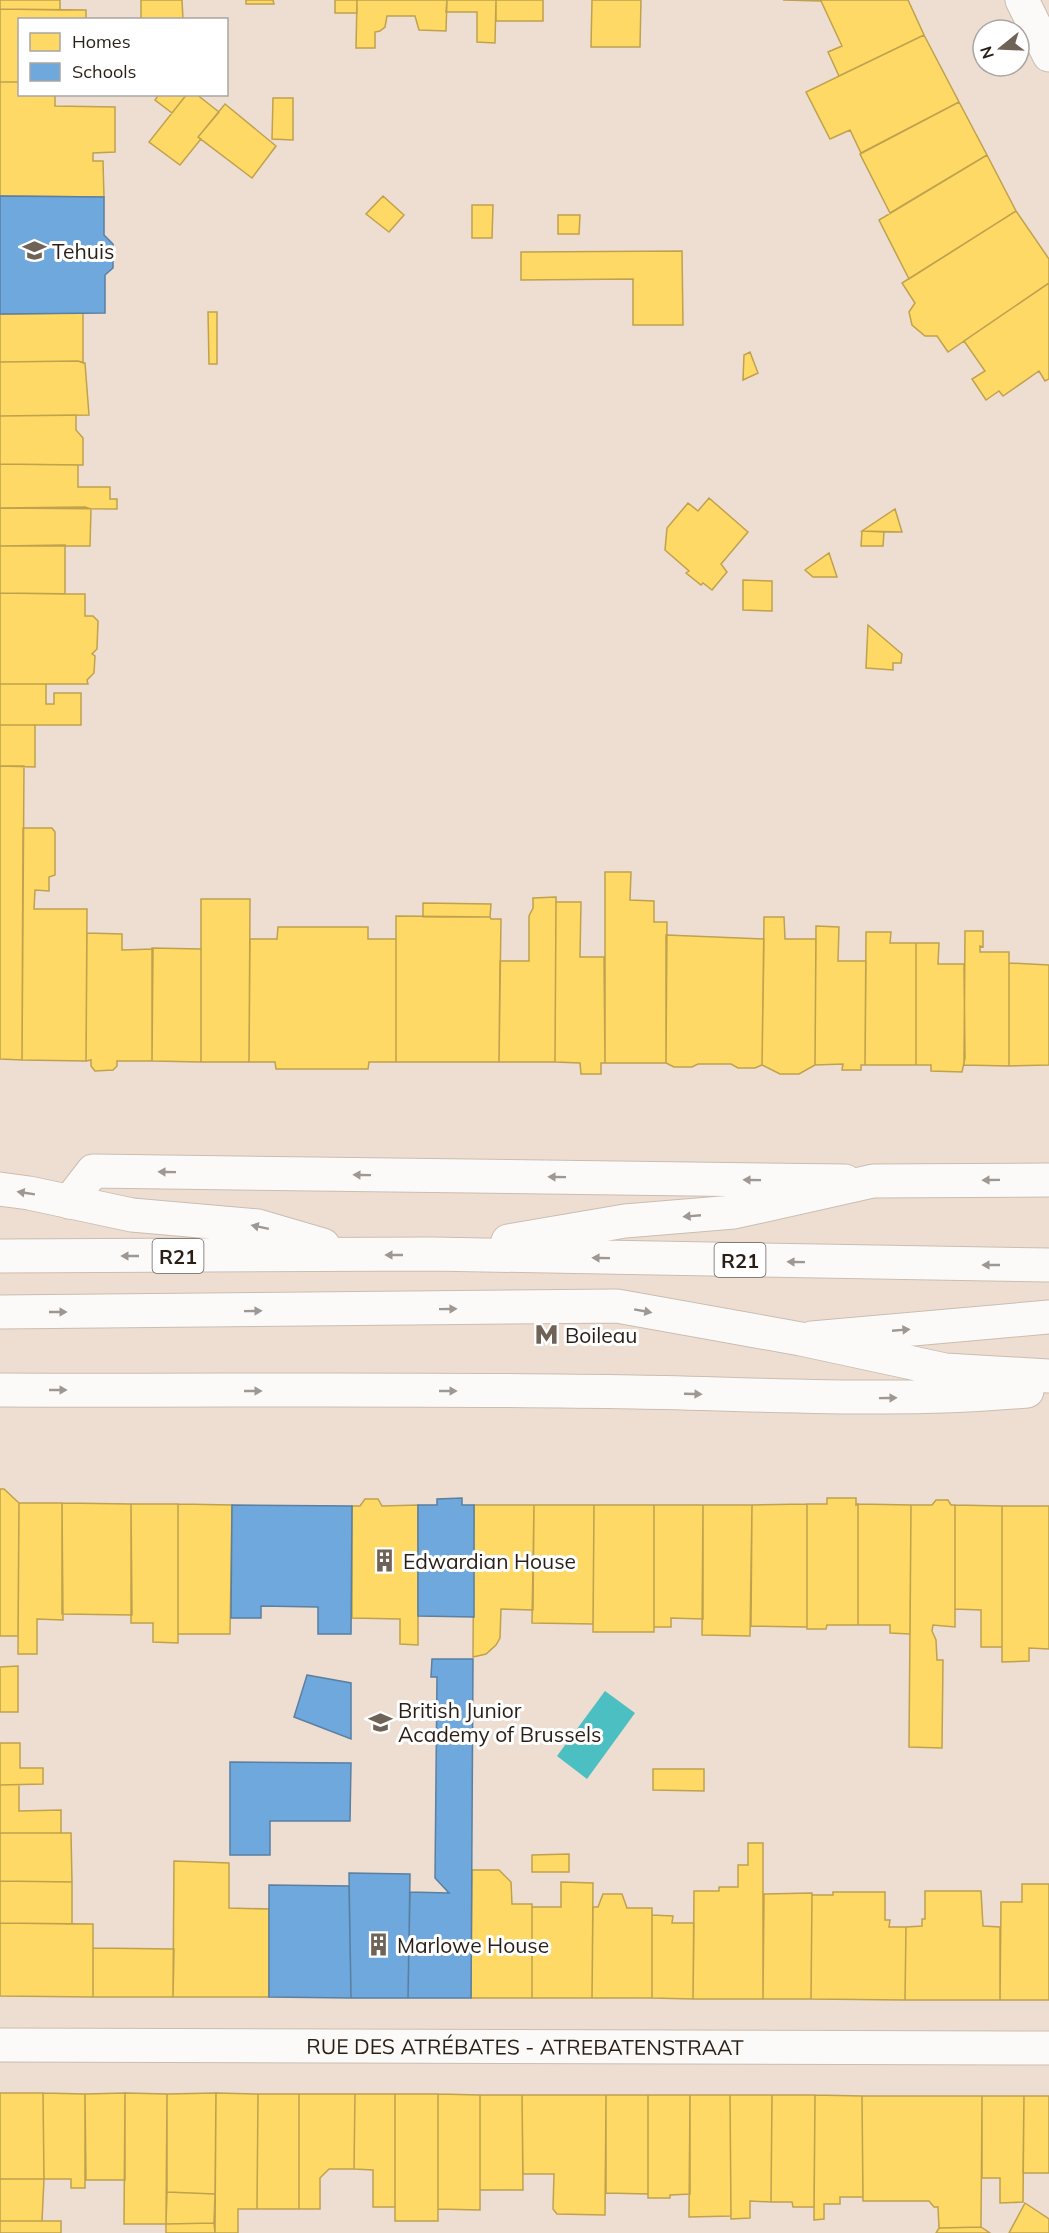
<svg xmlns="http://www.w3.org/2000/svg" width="1049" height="2233" font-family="Mulish,sans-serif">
<rect width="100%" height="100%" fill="#eeded1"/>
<!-- water -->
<path fill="#4cbfc2" d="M605,1691l30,22 -48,66 -30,-23z"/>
<!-- homes -->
<path fill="#ffd966" stroke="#bfa14e" stroke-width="1.5" d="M0,0h60v10l-60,-1z
M141,0h41l1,20h-42z
M246,0h27l1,4h-28z
M335,0h22v13h-22z
M357,0h90l-1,31 -27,-1 -4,-14h-28l-2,11 -5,4 -5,1v16h-19z
M447,0h49l-1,43 -18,-1v-30h-31z
M496,0h47v21h-47z
M592,0h49l-1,47h-49z
M908,0l16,35 -85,41 -11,-24 14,-6 -21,-45 -38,-1z
M0,9l86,1v10h-66v62h-20z
M924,35l35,67 -98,51 -11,-23 -20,9 -24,-47z
M0,82h20v12h35v12l60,1v45l-22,1v8h10l1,36 -104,-1z
M159,94h28l-15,19 -17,-13z
M187,94h9l23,18 -21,25 3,2 -21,26 -31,-23z
M273,98h20v42l-21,-1z
M959,102l28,53 -97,58 -30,-59z
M225,104l51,42 -24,32 -54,-41z
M987,155l29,56 -107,68 -30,-59z
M383,196l21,19 -15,17 -23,-18z
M472,205h21l-1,33h-20z
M1016,211l33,48v24l-101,69 -11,-16h-12l-13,-11 -3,-13 6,-9 -13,-20z
M558,215h22l-1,19h-21z
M682,251l1,74h-50v-46l-112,1v-28z
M1049,283v96l-4,2 -6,-10 -36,25 -4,-5 -13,9 -14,-21 13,-8 -21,-30z
M208,312h9v52h-8z
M83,313v50l-5,-2 -78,1v-48z
M750,352l8,21 -15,7 1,-25z
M78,361l7,2 4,52 -89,1v-54z
M76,415v15l7,8v27l-83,-1v-48z
M0,464l78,1v22h32v12h7v10l-117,-1z
M709,498l39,34 -27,32 6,8 -15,18 -9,-7 -2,2 -15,-12 3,-2 -24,-21 2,-22 21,-25 10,8z
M85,507l6,2 -1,37h-90v-38z
M895,509l7,23 -40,-1z
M862,531l22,1 -1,14h-22z
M65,545v49l-65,-1v-47z
M829,553l8,24h-24l-8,-7z
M743,580l29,1v30l-29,-1z
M0,593l85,1v22h8l5,5 -1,28 -5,5 3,2 -1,17 -7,7 1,4h-88z
M868,625l34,29 -1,9h-8v7l-27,-2z
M0,684h46v20h8v-11h27v32h-81z
M0,725h35v42l-35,-1z
M0,766h24l-2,294 -22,-1z
M23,828h29l3,4v43l-6,2v14l-14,-1 -1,19h53l-1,152 -64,-1z
M605,872h26l-1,28 24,1v21h13l-1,141h-61z
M556,897l-1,165h-56l1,-101h29v-45l4,-8v-10z
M201,899h49l-1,163h-48z
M556,902h25l-1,55h24l1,106h-4v11h-20l-1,-11 -25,-1z
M423,903l68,1 -1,13h-67z
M396,916l94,1 1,2h10l-2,143h-103z
M764,917h20l1,22h31l-1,126 -16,9h-19l-18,-9z
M816,926l23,1 -1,34h28l-1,104h-4v5h-19l1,-6 -28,1z
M278,927h90v12h28v123h-27l-1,7h-92l-1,-7h-26l1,-123h27z
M965,931h18v16l-3,-1v6h29v114l-45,-1z
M866,932h25l-1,11h26v122h-51z
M87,933l35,1v16l31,-1 -1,112h-35v5l-4,4 -18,1 -4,-5v-6l-5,1z
M666,935l98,4 -2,126 -7,3h-17l-7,-4h-33l-6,3h-18l-8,-4z
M916,943h23l-1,21h26l1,94 -3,14 -31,-1v-6h-15z
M152,948l49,1v113l-49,-1z
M1009,963l40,2v100l-40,1z
M0,1489h4l15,14 -1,133h-18z
M827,1498h29v7l2,-1v121h-31l-1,4h-19v-125h20z
M365,1499h13l4,7 36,-1v140l-18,-1v-25l-48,-1v-112h8z
M936,1500h12l3,5h4v122l-22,-2 -1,6 4,9 1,20h6l-1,88 -33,-1 2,-242h21z
M19,1503h43l1,117 -26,-1v35h-19z
M62,1503l69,1 1,111 -70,-1z
M131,1504h47v139l-25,-1v-19h-22z
M178,1504l54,1 -2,129h-52z
M807,1504v123l-56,-1 1,-121z
M858,1504l53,1 -1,129 -20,-1v-8h-32z
M474,1505h60l-1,105 -32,-1 -1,29 -4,7 -10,9 -13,3z
M534,1505h60l-1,119 -61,-1z
M594,1505h60v127h-61z
M654,1505h49v114l-32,-1v9h-17z
M703,1505h49l-2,131 -48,-1z
M955,1505l47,1v141h-21v-37l-26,-1z
M1002,1506h47v143l-20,-1v13l-27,1z
M18,1666v46h-18v-45z
M0,1743h20v25h23v16l-43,1z
M653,1769h51v22l-51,-1z
M0,1785h19v26l42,-1v23h-61z
M0,1833h71l1,49 -72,-1z
M748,1843h15v156h-70l1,-108h25v-4h19v-22h10z
M569,1854v18h-37v-17z
M174,1861l55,2v45l40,1v88h-96z
M472,1870h27l12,12 1,22h20v94h-61z
M0,1881l72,1v42l-72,-1z
M561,1882l32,1 -1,115h-60v-91h29z
M1022,1884h27v116h-49l1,-98h21z
M925,1891h56l2,35 17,1v73h-95l1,-73 16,-1v-7h3z
M833,1892h52v28h5l-1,7h17l-1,73 -94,-1 1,-104h21z
M812,1893l-1,106h-48l1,-105z
M603,1894h19l5,14h25v90h-60l1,-91h5z
M652,1915l21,1 -1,7h22l-1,76 -41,-1z
M0,1923l93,1v73l-93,-1z
M93,1948l81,1 -1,48h-80z
M0,2093h43l1,86h-44z
M43,2093l42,1v94h-14v-9h-27z
M125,2093l42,1 -1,130h-42z
M125,2093v87h-39l-1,-86z
M216,2093l-1,101 -48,-2v-98z
M216,2093l42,1 -1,115h-19v24h-23z
M258,2094h41v115h-42z
M299,2094h56l-1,75h-25l-9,9v31h-21z
M355,2094h40v113h-22v-37l-19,-1z
M395,2094h43v127h-43z
M438,2094l42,1v115l-42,-1z
M480,2095h42l1,95h-43z
M522,2095h84l-1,120 -48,-1 -4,-5 1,-35h-31z
M606,2095h42v99l-42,-1z
M648,2095h42v99l-20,1v3h-22z
M690,2095h40l1,121 -42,1z
M730,2095h42l-1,107 -21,-1v17l-19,1z
M772,2095h43l-1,112h-21l-1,-5h-21z
M815,2095l47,1 1,101h-23v7h-16v15l-10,1z
M862,2096h120l-1,131 -42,1 -1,-21h-4l-5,-6h-66z
M982,2096h42l-1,106 -23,1v-25h-18z
M1024,2096h25v77h-26z
M0,2179h44l-2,42h-42z
M167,2192l48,2 -1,29 -48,1z
M1025,2203l24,16v14h-40z
M0,2221h61v12h-61z
M214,2223l1,10h-49v-9z
M981,2227l9,6h-54l3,-5z"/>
<!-- schools -->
<path fill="#6fa8dc" stroke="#5a7fa1" stroke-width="1.5" d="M0,196l104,1v38l9,9v24l-8,7v38l-105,1z
M462,1498v7h12v112l-56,-1v-111h19v-6z
M232,1505l120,1 -1,128h-33v-27l-57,-1v12h-30z
M432,1659h41l-2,339h-63l2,-106 39,1 -14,-15 2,-201h-6z
M307,1675l44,8v56l-57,-22z
M230,1762l121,1 -1,58h-80v34h-40z
M349,1873l61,1 -2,124h-57z
M269,1885l80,1 2,112 -82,-1z"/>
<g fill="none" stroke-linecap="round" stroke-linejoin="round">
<defs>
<g id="minor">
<path d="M1022,0l27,55"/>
<path d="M69,1202l24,-31 752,10"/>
<path d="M812,1338l237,-21"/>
<path id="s1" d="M0,2045l1049,3"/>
</g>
<path id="major" d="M0,1189l29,4 103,22 126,11 65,19
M508,1241l117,-20 109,-9 139,-31 176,-1
M0,1256l432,-2 617,11
M0,1312l617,-6 184,33 144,31 104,6
M0,1390c212,1 423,-2 635,2 132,2 260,11 392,-1"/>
</defs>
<!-- minor casing -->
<use href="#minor" stroke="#cabdb2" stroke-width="35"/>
<!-- major casing -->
<use href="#major" stroke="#cabdb2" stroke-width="35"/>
<!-- minor -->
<use href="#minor" stroke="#fcfaf8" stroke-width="33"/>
<!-- major -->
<use href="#major" stroke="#fcfaf8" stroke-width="33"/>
</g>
<!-- one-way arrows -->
<defs><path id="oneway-solid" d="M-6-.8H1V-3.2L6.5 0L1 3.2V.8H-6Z" transform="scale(1.5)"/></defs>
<g fill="#9e9792">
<use href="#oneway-solid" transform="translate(167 1172) rotate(-179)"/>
<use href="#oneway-solid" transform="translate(362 1175) rotate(-179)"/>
<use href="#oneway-solid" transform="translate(557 1177) rotate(-179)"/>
<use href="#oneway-solid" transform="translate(752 1180) rotate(-179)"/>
<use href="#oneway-solid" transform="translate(991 1180) rotate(179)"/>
<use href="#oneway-solid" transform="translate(26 1193) rotate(-171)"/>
<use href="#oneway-solid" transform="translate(692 1216) rotate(175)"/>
<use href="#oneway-solid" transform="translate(260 1227) rotate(-168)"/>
<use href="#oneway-solid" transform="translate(394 1255) rotate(180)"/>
<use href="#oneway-solid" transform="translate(130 1256) rotate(180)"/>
<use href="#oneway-solid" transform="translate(601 1258) rotate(-179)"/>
<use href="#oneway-solid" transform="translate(796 1262) rotate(-179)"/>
<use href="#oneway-solid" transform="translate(991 1265) rotate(-180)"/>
<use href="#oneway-solid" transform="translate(448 1309) rotate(-1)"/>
<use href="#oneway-solid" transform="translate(253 1311) rotate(-1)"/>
<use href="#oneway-solid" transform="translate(643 1311) rotate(10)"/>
<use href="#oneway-solid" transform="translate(58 1312)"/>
<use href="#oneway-solid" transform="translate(901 1330) rotate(-5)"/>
<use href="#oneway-solid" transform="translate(58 1390)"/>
<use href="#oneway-solid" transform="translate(253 1391)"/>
<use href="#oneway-solid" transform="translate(448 1391)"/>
<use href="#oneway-solid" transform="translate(693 1394) rotate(2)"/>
<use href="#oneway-solid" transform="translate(888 1398) rotate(-1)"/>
</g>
<!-- icons -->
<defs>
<symbol id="school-bare" viewBox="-9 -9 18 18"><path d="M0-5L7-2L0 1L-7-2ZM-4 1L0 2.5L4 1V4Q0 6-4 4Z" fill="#6f6257" stroke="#fff" stroke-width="2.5" paint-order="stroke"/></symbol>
<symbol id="metro-bare" viewBox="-9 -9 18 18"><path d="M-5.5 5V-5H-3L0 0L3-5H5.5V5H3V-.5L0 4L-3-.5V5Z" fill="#6f6257" stroke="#fff" stroke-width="2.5" paint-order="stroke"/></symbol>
<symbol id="building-bare" viewBox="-9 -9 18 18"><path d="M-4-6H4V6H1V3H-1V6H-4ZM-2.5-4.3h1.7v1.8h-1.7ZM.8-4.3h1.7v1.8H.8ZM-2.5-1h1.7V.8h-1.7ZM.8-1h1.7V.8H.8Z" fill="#6f6257" stroke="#fff" stroke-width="2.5" paint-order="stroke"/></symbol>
</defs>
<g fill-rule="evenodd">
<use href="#school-bare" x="18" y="234" width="33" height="33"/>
<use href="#metro-bare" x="530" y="1318" width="33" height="33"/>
<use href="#building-bare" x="368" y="1544" width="33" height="33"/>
<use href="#school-bare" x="364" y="1706" width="33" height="33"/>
<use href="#building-bare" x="362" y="1928" width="33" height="33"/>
</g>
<g text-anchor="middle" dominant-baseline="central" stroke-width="6" stroke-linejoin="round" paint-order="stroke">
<!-- shield labels -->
<g fill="#fff" stroke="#6a625c" stroke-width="1.5">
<rect x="152.5" y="1239" width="51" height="34" rx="4.5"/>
<rect x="714.5" y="1243" width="51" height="34" rx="4.5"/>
</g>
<g font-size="20" font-weight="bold" fill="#2a1f16">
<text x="178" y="1256">R21</text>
<text x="740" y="1260">R21</text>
</g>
<!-- poi labels -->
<g font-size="21" fill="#2a1f16" stroke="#fff" text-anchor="start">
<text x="52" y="251">Tehuis</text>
<text x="565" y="1335">Boileau</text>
<text x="403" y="1561">Edwardian House</text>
<text x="398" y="1710">British Junior<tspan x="398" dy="24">Academy of Brussels</tspan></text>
<text x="397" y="1945">Marlowe House</text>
</g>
<!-- street labels -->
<g font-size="21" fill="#2a1f16" stroke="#fff">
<text stroke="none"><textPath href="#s1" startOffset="525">RUE DES ATRÉBATES - ATREBATENSTRAAT</textPath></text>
</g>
</g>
<!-- legend -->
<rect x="18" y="18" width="210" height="78" fill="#ffffff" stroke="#aaa5a2" stroke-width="1.5"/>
<rect x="30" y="33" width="30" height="18" fill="#ffd966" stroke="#aaa5a2" stroke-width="1.5"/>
<text x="72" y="48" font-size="18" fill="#2a1f16">Homes</text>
<rect x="30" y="63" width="30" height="18" fill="#6fa8dc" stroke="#aaa5a2" stroke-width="1.5"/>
<text x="72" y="78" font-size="18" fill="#2a1f16">Schools</text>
<!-- north arrow -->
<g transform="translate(1001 48) rotate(252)"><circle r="28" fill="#ffffff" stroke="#aaa5a2" stroke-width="1.5"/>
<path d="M0-4.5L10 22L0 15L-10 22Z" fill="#6f6257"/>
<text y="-9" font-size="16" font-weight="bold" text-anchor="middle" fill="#2a1f16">N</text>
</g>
</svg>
